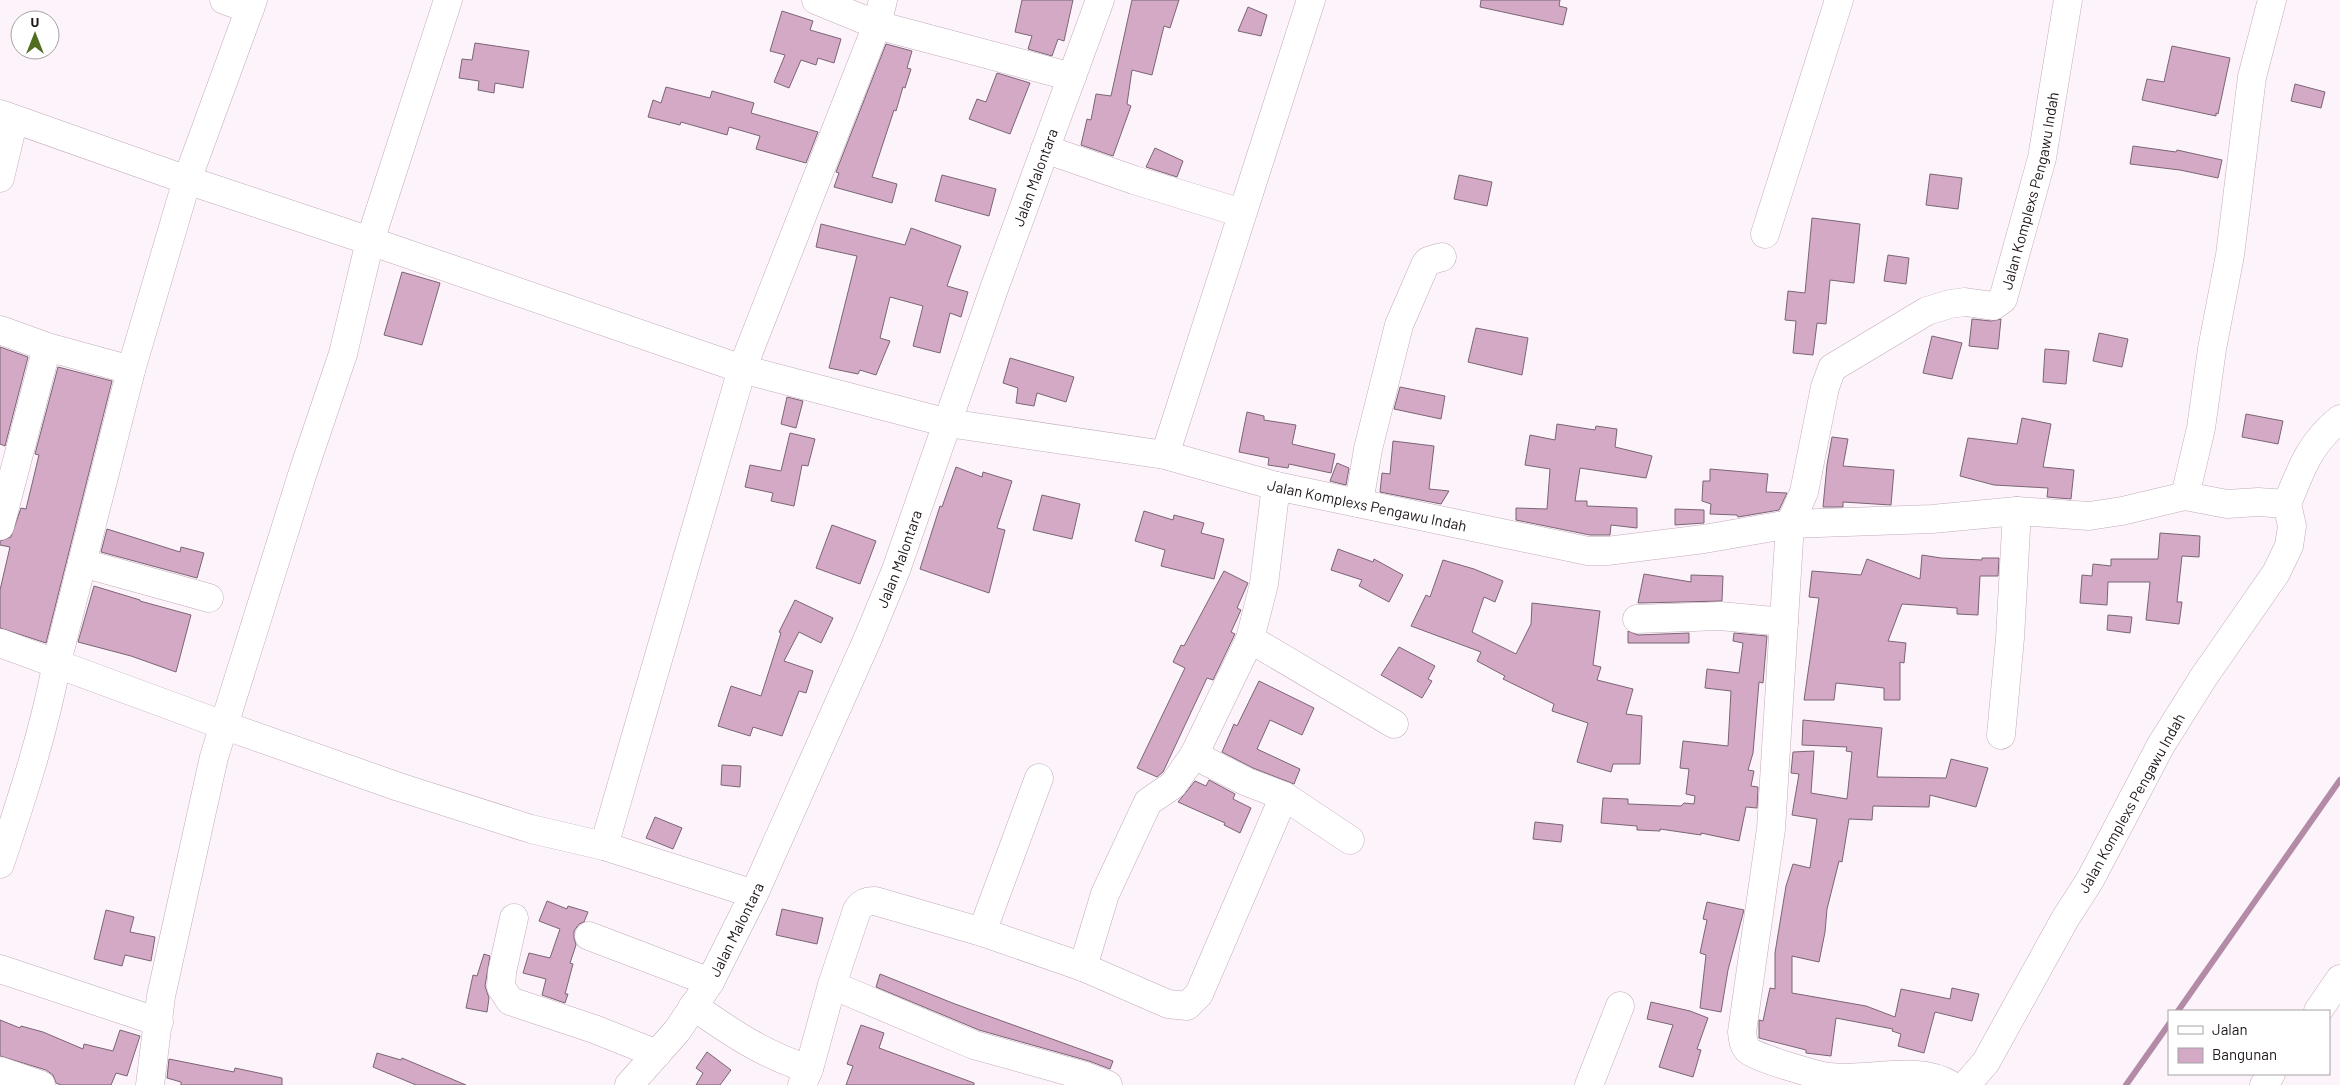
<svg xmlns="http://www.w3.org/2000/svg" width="2340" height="1085" font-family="Barlow,sans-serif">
<rect width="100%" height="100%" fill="#fdf3fa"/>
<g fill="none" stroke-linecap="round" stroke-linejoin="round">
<!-- stream -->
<path stroke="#b38ba7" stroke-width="6" d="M2178,1011l162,-231
M2126,1085l43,-61"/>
</g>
<!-- building -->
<path fill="#d3a9c6" stroke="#7b6574" d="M1022,0h51l-9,41 -6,-2 -6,17 -24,-7 4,-13 -17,-4z
M1132,0h47l-9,28 -6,-2 -12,49 -20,-5 -5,34 4,2 -18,50 -32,-11 6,-26 4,1 5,-26 15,2z
M1481,0h79l-1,6 8,2 -4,17 -83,-18z
M1248,7l19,8 -6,21 -23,-5z
M782,11l31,10 -3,9 31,9 -7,24 -16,-5 -2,7 -15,-5 -12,28 -15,-6 11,-27 -15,-4z
M475,43l54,8 -6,37 -28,-5 -1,10 -16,-3 1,-9 -20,-3 3,-19 10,1z
M886,44l26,7 -5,17 4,1 -6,19 -2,-1 -7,24 -2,-1 -22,67 25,7 -5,19 -58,-16 5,-14 -3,-1z
M2172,46l58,12 -12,56 -2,-1v3l-74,-16 5,-21 17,3z
M997,73l33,10 -20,51 -41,-15 8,-20 9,3z
M2295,84l30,8 -4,16 -30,-7z
M666,87l44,11 2,-7 42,12 -3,10 67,19 -12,31 -50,-14 4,-13 -31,-9 -2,8 -46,-13 -1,3 -32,-8 5,-17 8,3z
M2133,146l43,6 1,-2 45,10 -4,18 -38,-8 -50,-6z
M1155,148l28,13 -6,16 -31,-10z
M1930,174l32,4 -4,31 -32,-4z
M942,175l54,14 -7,27 -54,-15z
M1459,175l33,7 -5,24 -33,-7z
M1812,218l48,6 -6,59 -24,-3 -4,44 -9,-1 -4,32 -20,-2 3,-32 -11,-1 3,-29 17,2z
M821,224l84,21 6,-17 50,18 -14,40 21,6 -7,25 -11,-4 -10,40 -27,-7 10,-40 -33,-9 -10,41 10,3 -14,34 -16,-5 -2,4 -29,-6 28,-112 -41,-9z
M1888,255l21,3 -3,26 -22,-3z
M402,272l38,11 -18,62 -38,-10z
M1972,319l19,2 10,-2 -3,30 -29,-3z
M1476,328l52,10 -6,37 -54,-13z
M2099,333l29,6 -6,28 -29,-6z
M1932,336l30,7 -10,36 -29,-6z
M0,347l28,10 -23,89 -5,-2z
M2045,349l24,2 -3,33 -23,-2z
M1010,358l64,19 -8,25 -29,-9 -3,13 -18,-3 2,-15 -15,-5z
M58,367l54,14 -66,262 -46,-15v-38l10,-43 -10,-2v-4l11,-4 10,-29 5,1 13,-54 -4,-1z
M1400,387l45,9 -4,23 -47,-10z
M787,397l16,4 -7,27 -15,-4z
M1247,412l17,4v4l32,5 -4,19 43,10 -4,19 -42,-9 -1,4 -20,-3 1,-7 -30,-6z
M2246,414l37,7 -5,23 -36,-7z
M2022,418l29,6 -8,43 31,3 -3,29 -24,-2 1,-9 -54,-3 -34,-9 8,-38 49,6z
M1557,424l38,6 1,-4 21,3 -2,18 37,9 -6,22 -66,-10 -5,33h12v5l50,2v20l-26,-3 -1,10h-20l-74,-15v-12l31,1 3,-40 -25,-4 5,-30 25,5z
M790,433l25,6 -7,27 -6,-1 -8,41 -23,-5 2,-8 -28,-6 5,-22 31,6z
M1832,437l16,2 -5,27 51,4 -3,35 -48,-3v5h-20l4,-42z
M1393,441l41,5 -5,43 20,2 -8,13 -61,-12 2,-19 8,1z
M1337,463l12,5 -3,17 -16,-4z
M956,467l26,10 1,-5 29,9 -15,47 8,2 -16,63 -69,-24 20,-63 2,1z
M1710,469l58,5 -2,18 21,1 -8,17 -41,7 -1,-2 -27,-1 1,-10 -9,-3 1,-20h7z
M1042,495l38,9 -8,35 -39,-9z
M1675,509l29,1v13l-29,2z
M1144,511l29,9 1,-5 30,8 -3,10 23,6 -10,40 -53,-13 4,-16 -30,-9z
M832,525l44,16 -16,43 -44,-16z
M107,529l73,23 1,-5 23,6 -7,25 -96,-26z
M2160,533l40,3 -1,21 -17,-1 -5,46h5l-3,22 -33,-4 4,-38h-42l-1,23 -27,-2 2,-28 10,1 1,-12 18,2v-7h47z
M1338,549l35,13 1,-3 29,16 -14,27 -30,-16 3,-6 -31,-10z
M1922,555l19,3 41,2v-2h17l-1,18h-18l-2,39 -21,-1v-6l-55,-4 -14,37 18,2 -2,20 -4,-1v38h-16v-12l-48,-5 -2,17h-30l15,-102 -10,-1 3,-26 49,4 6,-16 53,20z
M1443,560l31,9 29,12 -8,21 -11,-5 -12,35 44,22 15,-30 1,-21 68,8 -7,54 8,2 -4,13 36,9 -7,25 16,2 -2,48h-27l-2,8 -34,-10 11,-39 -36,-12 2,-7 -51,-25 2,-3 -28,-15 4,-9 -70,-26 15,-31 4,2z
M1224,571l24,12 -11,25 4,2 -10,22 4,2 -22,46 -6,-2 -44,94 -6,5 -20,-9 48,-100 -12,-6 8,-17 3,1z
M1644,574l47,8v-7l32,1 -1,25 -84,2z
M94,586l46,14v1l51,14 -15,57 -45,-16 -53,-14z
M795,600l38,18 -12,25 -22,-11 -15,29 29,10 -7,22 -7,-2 -17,45 -29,-9 -3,9 -32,-10 13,-40 30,10 20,-63 -2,-1z
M2108,615l24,2 -2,16 -23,-3z
M1628,631l10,4 51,-2v10h-61z
M1734,633l33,3 -4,47 -4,-1 -6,71 -5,17 6,1 -3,15 7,1 -1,21 -11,-1 -7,34 -38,-8v2l-41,-6v2l-23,-1v-4l-36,-3 2,-25 25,1v5l53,2 3,-3 10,1 1,-8 -9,-2 3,-25 -9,-1 3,-27 45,5 3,-55 -26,-3 2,-19 32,4 4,-30 -10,-2z
M1399,647l36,19 -7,13 4,2 -10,17 -41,-23z
M1259,681l55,27 -12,27 -32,-15 -13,29 43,20 -6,15 -41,-16 -31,-16 12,-28 3,2z
M1803,720l79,8 -5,49 69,1 5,-19 37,9 -12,39 -46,-12 -1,12 -56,-1 -1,14 -23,-1 -7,43 -3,-1 -12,48 -2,23 -6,30 -27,-6v37l74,13 29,11 6,-28 49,10 2,-11 27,6 -7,27 -37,-9 -11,41 -26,-7 3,-12 -9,-3 1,-2 -57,-11 -5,38 -25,-3v-3l-47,-12v-18l4,1 7,-33 5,1v-36l11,-67 7,-22 17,4 7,-49 -25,-4 7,-41 -8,-1 2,-21 21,-1 -3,42 36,6 5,-47 -6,-1 1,-4 -45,-2z
M722,765l19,1 -1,21 -19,-2z
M1209,780l26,14 -2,5 18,9 -11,25 -16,-8 1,-2 -47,-21 17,-21 11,5z
M655,817l27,11 -9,21 -27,-11z
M1535,822l28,3 -2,17 -28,-3z
M547,901l20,8 1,-3 20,6 -4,10 -5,2 -5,7v7l2,7 -6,18 3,1 -8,30h3l-3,9 -23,-8 4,-16 -23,-6 6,-20 21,5 10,-29 -21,-8z
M1707,902l37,8 -16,60 -7,42 -21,-4 6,-53 -6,-2 7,-33 -4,-1z
M782,909l41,9 -6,26 -41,-9z
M106,910l28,7 -4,15 25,5 -4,24 -26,-6 -3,11 -28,-7z
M484,954l6,2 -5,30 4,12 -2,14 -21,-4 7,-33 4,1z
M880,974l75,30 158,57 -3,8 -21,-8 -110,-31 -103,-43z
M1651,1002l39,9 18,7 -11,31 4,1 -8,27 -34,-10 14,-42 -26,-6z
M0,1020l20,8 1,-2 22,6 40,17 1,-5 29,7 7,-21 20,6 -13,40 -11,-3 -5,12h-50l-5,-2 -3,-8 -7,-5 -46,-14z
M861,1025l23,8 -5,15 95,35v2h-128l7,-19 -6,-2z
M707,1052l24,18 -11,15h-24l7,-12 -7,-5z
M377,1053l24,7 1,-2 64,27h-50l-43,-18z
M169,1059l65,13 1,-4 47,10v7h-101v-3l-14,-4z"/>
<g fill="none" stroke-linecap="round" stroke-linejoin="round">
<defs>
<g id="minor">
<path d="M224,0l26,9"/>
<path d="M816,0l61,25 195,52"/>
<path id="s1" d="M883,0l-6,25 -135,344 206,54 217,32 111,31 312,65h19l97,-12 86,-15 142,-5 85,-8 72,5 33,-5 63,-15 42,8 31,-2 29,2 5,22 -3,20 -13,27 -73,105 -42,67 -71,135 -25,39 -79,143 -20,23"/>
<path d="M0,114l187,66 183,61 372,128 -138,477"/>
<path d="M1045,149l89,31 108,33"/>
<path d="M0,178l14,-59"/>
<path d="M1765,234l74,-234"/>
<path d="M0,330l47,17 -47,179"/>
<path d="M47,347l84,23"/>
<path d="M1165,455l146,-455"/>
<path d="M2185,496l16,-68 11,-79 18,-94 22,-178 20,-77"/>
<path d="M1359,503l9,-54 31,-124 26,-60 3,-4 14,-4"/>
<path d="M2287,504c14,-35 23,-61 53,-85"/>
<path d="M82,563l127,35"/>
<path d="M1637,619l83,-3 64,6"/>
<path d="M1250,639l144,85"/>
<path d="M0,643l223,82 176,62 132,42 73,17 150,48"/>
<path d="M2001,735l9,-97 7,-127"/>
<path d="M1194,755l53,27 37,14 66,44"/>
<path d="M0,864c22,-66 44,-132 57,-202l74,-292 56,-190 66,-180"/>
<path d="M514,918l-12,54 -1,15 9,14 84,28 63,25"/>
<path d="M982,932l57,-154"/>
<path d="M589,936l121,46"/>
<path d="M1083,967l22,-73 43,-92 25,-17 21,-30 56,-116 14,-55 12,-98"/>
<path d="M0,969l159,53"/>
<path d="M832,985l142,60 111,31 23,9"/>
<path d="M693,1006c39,27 71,49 116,63"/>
<path d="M2318,1011l22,-32"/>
<path d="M0,1071l41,14"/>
<path d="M150,1085l11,-89 53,-239 89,-285 40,-118 27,-113 78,-241"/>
<path id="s2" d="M629,1085l48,-54 33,-49 44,-88 114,-256 28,-68 99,-284 105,-286"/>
<path d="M802,1085l7,-16 23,-84 25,-75c5,-7 9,-9 18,-9l107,31 101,35 85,37 19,2 12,-12 85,-198"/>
<path d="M1589,1085l31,-79"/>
<path id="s3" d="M1951,1085c-36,-21 -83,-3 -122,-8 -13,-2 -73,-19 -81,-27 -5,-5 -5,-11 -6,-18l29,-203 19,-305 14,-32 21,-105 7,-19 95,-57 23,-7 15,-2 28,4 10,-7 39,-141 26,-158"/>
<path d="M2264,1085l7,-11"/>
</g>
</defs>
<!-- minor casing -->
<use href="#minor" stroke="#c3abbc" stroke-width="29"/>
<!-- minor -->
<use href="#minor" stroke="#fff" stroke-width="28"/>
</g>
<g text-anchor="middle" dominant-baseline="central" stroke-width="4" stroke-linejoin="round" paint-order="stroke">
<!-- street labels -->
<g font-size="15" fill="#1d151b" stroke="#fff">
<text stroke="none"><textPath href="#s2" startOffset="1000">Jalan Malontara</textPath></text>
<text stroke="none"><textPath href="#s3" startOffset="1204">Jalan Komplexs Pengawu Indah</textPath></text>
<text stroke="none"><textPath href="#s1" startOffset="1036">Jalan Komplexs Pengawu Indah</textPath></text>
<text stroke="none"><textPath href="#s2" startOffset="595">Jalan Malontara</textPath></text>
<text transform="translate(2131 803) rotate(-61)">Jalan Komplexs Pengawu Indah</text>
<text stroke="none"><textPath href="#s2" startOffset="190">Jalan Malontara</textPath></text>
</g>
</g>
<!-- legend -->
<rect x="2168" y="1010" width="162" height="65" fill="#ffffff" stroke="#a5a1a4"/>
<rect x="2178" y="1026" width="25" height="8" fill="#ffffff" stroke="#a5a1a4"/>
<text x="2212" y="1035" font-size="15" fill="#1d151b">Jalan</text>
<rect x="2178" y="1048" width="25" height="15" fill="#d3a9c6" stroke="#a5a1a4"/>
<text x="2212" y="1060" font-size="15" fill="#1d151b">Bangunan</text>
<!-- north arrow -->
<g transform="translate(35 35)"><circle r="24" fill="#ffffff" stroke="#a5a1a4"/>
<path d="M0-4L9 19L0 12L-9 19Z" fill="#516d21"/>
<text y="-8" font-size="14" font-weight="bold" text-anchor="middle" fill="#1d151b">U</text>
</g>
</svg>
